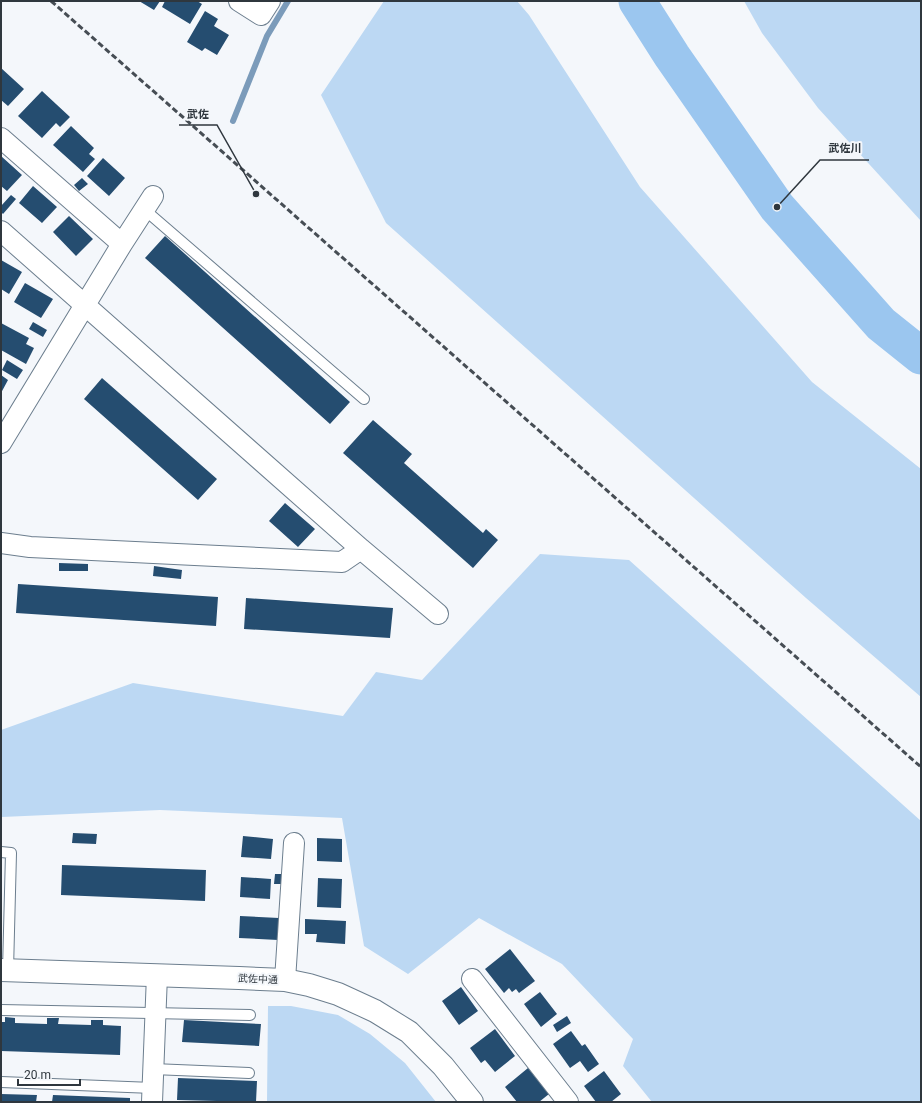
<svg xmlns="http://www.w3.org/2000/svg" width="922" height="1103" font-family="Roboto,'Noto Sans JP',sans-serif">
<rect width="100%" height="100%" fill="#f4f7fb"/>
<!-- green -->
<path fill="#bcd8f3" d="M384,1h133l12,14 111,172 172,195 109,87v228l-115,-99 -420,-375 -65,-128z
M744,1h177v220l-103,-113 -56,-75z
M540,554l89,6 292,261v281h-269l-29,-36 10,-27 -71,-75 -83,-46 -71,56 -44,-28 -22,-128 -182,-8 -158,7 -1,-87 132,-47 210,33 33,-44 46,8z
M268,1006h23l47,9 32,19 35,29 31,39h-169z"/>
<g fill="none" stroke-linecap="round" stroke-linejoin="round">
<!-- stream -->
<path stroke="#7b9bba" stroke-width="6" d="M233,121l34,-85 21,-35"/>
<!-- river -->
<path stroke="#9bc6ef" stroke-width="37" d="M637,1l35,55 105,151 104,117 40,32"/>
</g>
<!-- building -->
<path fill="#254d70" d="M139,1h21l-6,9z
M165,1h32l5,3 -12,20 -28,-17z
M205,11l13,8 -4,7 15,9 -12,20 -12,-7 -3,3 -15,-9z
M1,68l23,21 -16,17 -7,-6z
M42,91l28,26 -10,10 -4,-4 -14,15 -24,-22z
M71,126l23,22 -5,6 6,5 -12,13 -30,-27z
M1,156l21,19 -15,16 -6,-5z
M103,158l22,20 -16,18 -22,-20z
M82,178l6,6 -9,7 -5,-6z
M33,186l24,21 -15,16 -23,-20z
M11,195l5,4 -13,15 -2,-2v-6z
M69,216l24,23 -17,17 -23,-24z
M165,236l185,166 -20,22 -185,-166z
M1,260l21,12 -13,22 -8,-5z
M25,283l28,16 -12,19 -27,-16z
M33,322l14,8 -4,7 -14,-8z
M1,323l28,15 -3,6 8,4 -8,16 -25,-14z
M7,360l16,10 -6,9 -15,-9z
M1,375l7,5 -7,13z
M102,378l115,101 -19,21 -114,-101z
M373,420l39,34 -8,9 79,70 3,-4 12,11 -25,28 -130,-115z
M285,503l30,26 -17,18 -29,-26z
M59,563l29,1v7h-29z
M154,566l28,4 -1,9 -28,-3z
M18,584l200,13 -2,29 -200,-13z
M246,598l147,10 -3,30 -146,-9z
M73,833l24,1 -1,10 -24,-1z
M243,836l30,3 -2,20 -30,-2z
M317,838l25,1v23l-25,-1z
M62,865l144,5 -1,31 -144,-6z
M275,874h7l-1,10h-7z
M241,877l30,2 -1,20 -30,-2z
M318,878l24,1 -1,29 -24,-1z
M240,916l39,2 -1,22 -39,-2z
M305,919l41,2 -1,23 -29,-2 1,-8h-12z
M510,949l25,32 -16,12 -3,-4 -4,3 -3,-4 -5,5 -19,-24z
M461,987l17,24 -19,14 -17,-24z
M540,992l17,22 -16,13 -17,-23z
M567,1016l4,7 -14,9 -4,-7z
M5,1017l10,1v5l32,1v-6h12l-1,6 33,1v-5h12v5l18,1 -1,29 -119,-4v-29h4z
M184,1020l77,4 -2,22 -77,-4z
M495,1029l20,27 -20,16 -10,-12 -4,3 -11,-15z
M571,1031l11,15 3,-2 14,20 -11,8 -8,-11 -10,7 -17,-24z
M528,1068l21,26 -10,8h-22l-12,-15z
M604,1071l17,23 -10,8h-15l-12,-16z
M178,1078l79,3 -1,21 -79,-2z
M1,1094l36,1 -1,7h-35z
M53,1095l77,3v4h-78z"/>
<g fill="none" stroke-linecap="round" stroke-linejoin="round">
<defs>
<path id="service" d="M145,210l219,189
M1,852l10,1 -3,117
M1,1010l249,5
M153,1069l96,4
M1,1082l152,6"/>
<path id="minor" d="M239,1l22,14 9,-14
M1,138l121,106
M1,231l360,318 77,65
M1,443l121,-199 31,-48
M1,543l29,4 312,15 19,-13
M472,979l96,123
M285,980l9,-137
M152,1102l5,-127"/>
<path id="tertiary" d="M1,970l238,8 46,2 24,5 29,9 37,17 34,21 34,34 29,36"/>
</defs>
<!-- service casing -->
<use href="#service" stroke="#6c7e8e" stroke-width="12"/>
<!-- minor casing -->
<use href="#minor" stroke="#6c7e8e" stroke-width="22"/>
<!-- tertiary casing -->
<use href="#tertiary" stroke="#6c7e8e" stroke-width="24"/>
<!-- service -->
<use href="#service" stroke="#fff" stroke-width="10"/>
<!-- minor -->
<use href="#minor" stroke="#fff" stroke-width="20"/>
<!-- tertiary -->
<use href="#tertiary" stroke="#fff" stroke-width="22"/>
<!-- rail -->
<path stroke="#464d54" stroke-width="3" stroke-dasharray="6 3" stroke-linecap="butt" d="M51,1l870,766"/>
</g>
<g text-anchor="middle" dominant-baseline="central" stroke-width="4" stroke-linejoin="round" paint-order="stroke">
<!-- street labels -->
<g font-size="10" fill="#2f373e" stroke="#f4f7fb">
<text transform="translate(258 979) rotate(3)">武佐中通</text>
</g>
</g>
<!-- callouts -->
<path fill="none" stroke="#2f373e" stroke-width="1.5" d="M256 194L217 125H179M777 207L820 160H869"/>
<g fill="#2f373e" stroke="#f4f7fb" stroke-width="1.5">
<circle cx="256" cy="194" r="4"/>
<circle cx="777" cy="207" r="4"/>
</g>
<g font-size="11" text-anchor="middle" font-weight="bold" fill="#2f373e" stroke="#f4f7fb" stroke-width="4" stroke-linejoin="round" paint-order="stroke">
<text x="198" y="118">武佐</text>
<text x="845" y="152">武佐川</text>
</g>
<!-- border -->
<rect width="922" height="1103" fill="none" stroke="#2f373e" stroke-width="4"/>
<!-- scale -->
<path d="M18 1079v6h62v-6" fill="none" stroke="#2f373e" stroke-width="2"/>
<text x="24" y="1079" font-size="12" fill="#2f373e" stroke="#f4f7fb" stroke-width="3" paint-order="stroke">20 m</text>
</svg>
